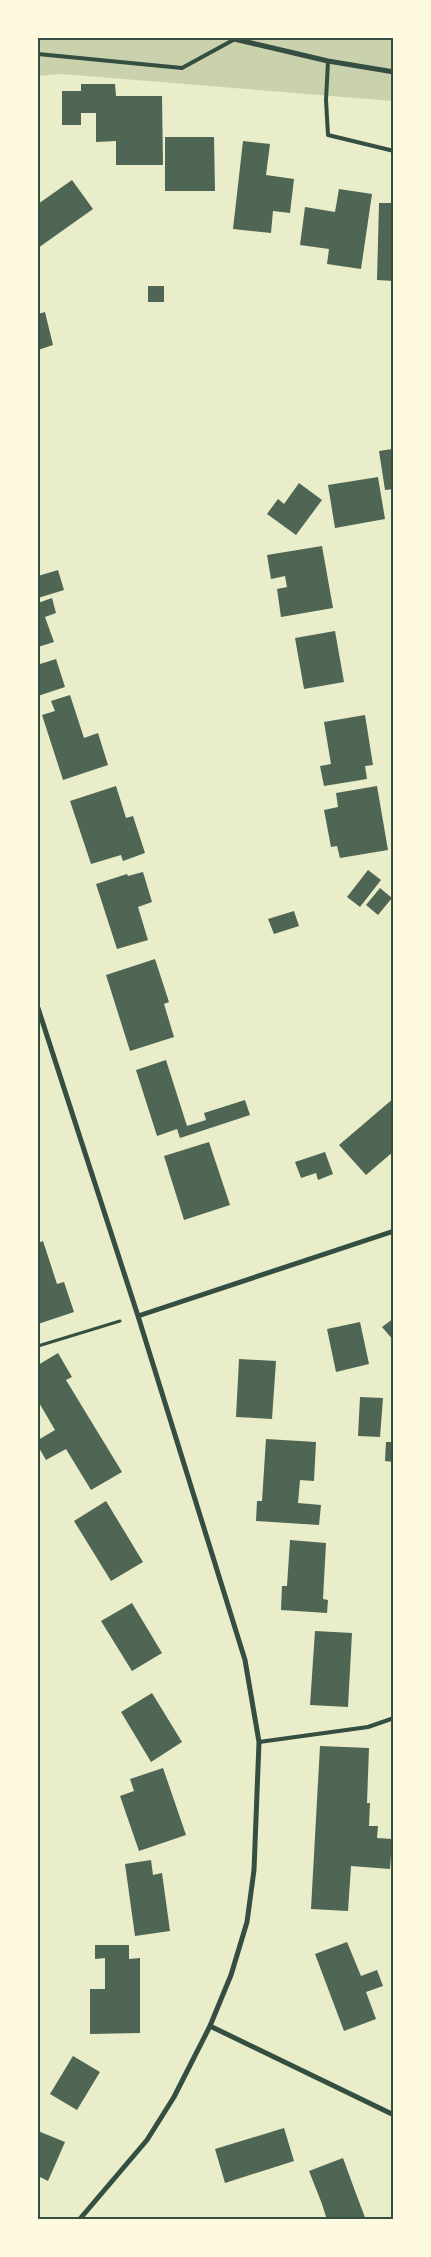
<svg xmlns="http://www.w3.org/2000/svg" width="431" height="2257" font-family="Montserrat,sans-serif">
<rect width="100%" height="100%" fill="#e9edc9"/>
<!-- green -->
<path fill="#cad2ad" d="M38,38h355v63l-331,-27 -24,2z"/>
<!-- building -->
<path fill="#4f6655" d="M81,84h34l1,12h46l1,69h-47v-24l-20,1v-29h-15v12h-19v-34h19z
M165,137h49l1,54h-50z
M243,141l27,3 -4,31 28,4 -4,34 -17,-2 -2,22 -38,-4z
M72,180l21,29 -55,39v-44z
M339,189l33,5 -11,75 -34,-5 2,-15 -29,-4 5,-38 30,5z
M379,203h15v78l-17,-1z
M148,286h16v16h-16z
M45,312l8,33 -15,5v-36z
M392,449l2,40 -9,1 -6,-39z
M378,477l7,42 -50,9 -7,-43z
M299,483l23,17 -26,35 -29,-21 11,-15 6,5z
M322,546l11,62 -52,9 -4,-28 10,-2 -2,-11 -14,3 -4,-24z
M58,570l6,20 -26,8v-22z
M52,598l4,15 -11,4 9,25 -16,5v-44z
M335,631l9,51 -40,7 -9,-51z
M38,657l2,7 16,-5 9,28 -27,9z
M70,695l14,43 14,-5 10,32 -45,15 -21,-65 13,-4 -4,-10z
M365,715l8,50 -8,1 2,13 -43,7 -4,-20 11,-2 -7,-42z
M116,786l10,32 7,-2 12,37 -22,8 -2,-6 -30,9 -21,-63z
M377,786l11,64 -48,8 -3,-12 -6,1 -7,-37 14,-3 -2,-14z
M368,870l13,10 -21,27 -13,-10z
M143,872l9,30 -14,5 10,33 -31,9 -21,-65 31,-10 1,2z
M380,888l12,10 -14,17 -12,-10z
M294,911l5,15 -25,8 -6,-15z
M155,959l14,43 -5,2 10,33 -44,14 -24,-76z
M166,1060l21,66 19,-6 -2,-7 41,-13 5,15 -70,23 -3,-9 -20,7 -21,-66z
M394,1098v53l-28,24 -27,-30z
M209,1142l21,63 -46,15 -20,-64z
M325,1152l8,22 -15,6 -2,-7 -15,5 -6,-16z
M43,1241l14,43 7,-2 10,30 -36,12v-81z
M394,1318v23l-12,-14z
M360,1322l9,42 -33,8 -9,-43z
M58,1353l14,24 -6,3 56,92 -31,18 -25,-41 -20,11 -8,-14v-6l17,-10 -17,-29v-36z
M239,1359l37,2 -4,58 -36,-2z
M360,1397l23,1 -3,39 -22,-1z
M266,1439l50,3 -2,39 -14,-1 -2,23 23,2 -2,20 -63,-4 1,-20h5z
M386,1442h8v20l-9,-1z
M106,1501l37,61 -32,19 -37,-60z
M290,1540l36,3 -3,56 5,1 -1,13 -46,-3 1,-24h5z
M132,1603l30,50 -30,18 -31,-50z
M315,1631l37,2 -4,74 -38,-2z
M152,1693l30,49 -31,20 -30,-50z
M320,1746l49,2 -2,55h3l-1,23h9l-1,12 15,1 -2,30 -39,-3 -3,45 -37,-2z
M163,1768l23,67 -47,16 -19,-55 14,-5 -4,-12z
M151,1860l2,15 9,-2 8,58 -35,5 -10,-72z
M347,1942l14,34 16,-6 6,16 -17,6 10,27 -32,12 -29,-77z
M95,1945h34v14l11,-1v75l-50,1v-45h15v-31l-10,1z
M73,2056l27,16 -23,38 -27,-16z
M284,2128l10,33 -69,22 -10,-34z
M38,2131l27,11 -17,39 -10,-5z
M343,2158l12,33 11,29h-39l-5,-16 -13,-33z"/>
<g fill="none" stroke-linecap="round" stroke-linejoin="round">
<!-- path -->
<path stroke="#344e41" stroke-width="3" d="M38,1346l82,-25"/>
<!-- service -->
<path stroke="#344e41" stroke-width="4" d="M38,54l144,14 53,-29
M328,61l-2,39 2,35 66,16
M259,1742l109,-15 26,-9"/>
<!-- minor -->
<path stroke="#344e41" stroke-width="5" d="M230,38l98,23 66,11
M38,1008l100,308 107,344 14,82 -5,128 -7,52 -16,53 -21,51 -36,71 -27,43 -68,80
M138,1316l256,-85
M210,2026l184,89"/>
</g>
<!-- border -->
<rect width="431" height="2257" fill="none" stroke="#fefae0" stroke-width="78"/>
<rect x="39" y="39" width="353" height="2179" fill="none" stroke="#344e41" stroke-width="2"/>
</svg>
